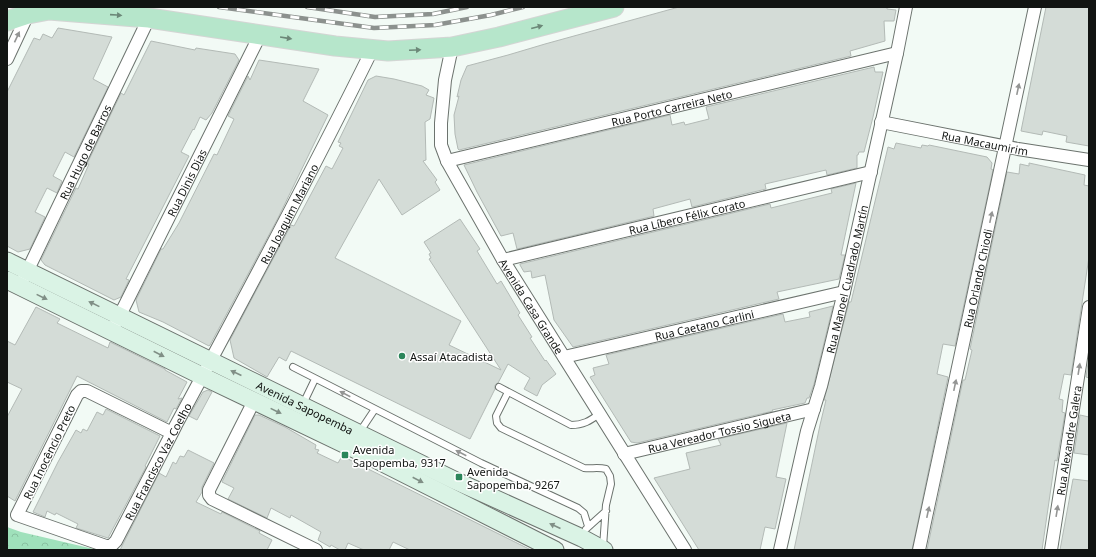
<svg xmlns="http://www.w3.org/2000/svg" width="1096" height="557" font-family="'Noto Sans',sans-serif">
<defs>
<pattern id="park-crowns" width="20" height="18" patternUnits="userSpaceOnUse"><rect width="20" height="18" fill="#9fe1bb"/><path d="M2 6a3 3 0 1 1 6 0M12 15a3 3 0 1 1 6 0" fill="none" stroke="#88c0a0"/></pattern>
</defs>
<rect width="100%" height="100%" fill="#f2faf5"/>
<!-- park -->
<path fill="url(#park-crowns)" d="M7,527l14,5 77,18h-91z"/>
<!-- building -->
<path fill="#d4dcd7" stroke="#b3bab6" d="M679,7h208v2l9,1 -2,11h-10l1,20 -35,10 1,5 -392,94 -1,-1 -3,-15 -1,-19 5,-19 -2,1 4,-17 6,-14 41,-11 37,-11z
M1046,7h43v139l-23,-4 1,-6 -24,-5 -1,4 -21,-4z
M58,28l54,9 -19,42 15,8 -34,70 -9,-5 -12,24 9,5 -5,12 -10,-5 -12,24 10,5 -15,32 -12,3 -11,-6v-154l27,-54 6,2 3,-6 9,4z
M151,41l44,9 1,-2 39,6 4,6 -27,53 -6,7 -6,-3 -6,13 -1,-1 -12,23 8,4 -63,123 3,1 -8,17 -7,3 -69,-35 -4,-5 35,-72 2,1 11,-25h-2l34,-71 3,2z
M259,60l60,9 -16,32 25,14 -50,103 -68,127 -1,1 -46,-24 -24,-10 -3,-12 25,-51h2l16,-26 35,-69 3,1 17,-36 -6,-3 20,-40 2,4z
M874,67l1,5h8l-10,45 -9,35h-5l-1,3h-1v13l-30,7 -1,-5 -61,14 1,5 -74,18 -2,-8 -37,10 1,7 -137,33 -4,-16 -12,3 -24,-44 -13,-27 206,-50 2,10 12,-3 1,3 24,-6 -3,-12z
M376,76l18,3 28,7 7,4 -3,5 8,3 -4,21 -5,3 1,38 -3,1 14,19 -2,2 5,8 -38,25 -23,-36 -44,79 126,63 -12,24 52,25 -72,-111 2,-1 -2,-4 2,-1 -7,-11 36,-23 20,30 -3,2 20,33 4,-3 19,32 -2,2 14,22 -2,1 15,23 1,-1 10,14 -14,11 -5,11 -13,-7 6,-11 -22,-14 -10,19 -3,2v4l-25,50 -179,-88 -5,10 -7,-4 -12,20 -33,-19 -4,-18 61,-115 3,1 32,-60 6,3 11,-21 -4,-2 2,-3 -3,-1 30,-62z
M896,143l25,5 1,-3 6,1 1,-1 58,12 5,6 -1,6 2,1 -38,176 -12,-2 -6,30 11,3 -36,173h-118l26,-125 6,-25h-2l25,-98h2l37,-155 6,2z
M1029,163l56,12 -1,10 5,1v71l-18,118 -7,-1 -5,25 4,1 -1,12 3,1 -8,48 -2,-1 -13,90h-115l36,-170h2l7,-30 -2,-1 37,-177 12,2 1,-10 9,2z
M856,183l-15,72h4l-6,24 -62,13 2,7 -206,48 -19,-27 -9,-45 -13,3 -1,-7 -7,1 -4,-7v-1l250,-60 1,4 61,-15 -1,-4z
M833,306l-19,78 -5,14h-2l-2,5 -33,7 1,1 -136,32 -6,-1 -41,-65 5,-2 -2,-7 16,-4 -3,-9 177,-41 2,8 25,-5 -1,-5z
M36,307l24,12 -3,4 51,25 2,-6 55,27v1l22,12 -9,17 4,-1 -6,11 -2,-1 -7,14 -90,-46 -62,125 -8,-5v-79l15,-28 -15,-7v-41l8,4z
M1089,356v22l-3,-1z
M208,390l4,2 -15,28 -8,-4 14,-24z
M106,409l54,27 -15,30 1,1 -38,71 -32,-10 2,-4 -22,-11 -1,2 -8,-4 -2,6 -12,-5 25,-50 18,-32 5,3 2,-4 4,2 10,-19 6,3z
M255,415h4l26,12 31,18 -1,4 4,1 -2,3 21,10 4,-7 189,94h-121l-17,-8 -4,8h-25l-16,-7 -3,7h-5l-9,-5 -1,2 -12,-7 3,-8 -30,-17 -1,3 -19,-10 -4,10 -39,-19 6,-11 -12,-6z
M1080,415l9,2v38l-15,-2z
M787,423l-11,54 10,2 -11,50 -10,-2 -5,23h-61l-45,-72 36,-9 -4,-16 35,-8 -3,-6z
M188,450l26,13 -12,24v5l-6,10 25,12 1,-2 38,19 -1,2 13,7 -5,10h-147l39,-77 7,4 7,-15 3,2 4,-8 4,1z
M1073,479l16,2v69h-29z"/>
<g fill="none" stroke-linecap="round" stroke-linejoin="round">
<defs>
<path id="service" d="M293,367l188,96 97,45 6,5 4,13
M499,387l72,38c12,0 19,-4 28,-11
M508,392l-12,24 1,7 4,5 83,40c7,1 14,-1 22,1l4,7 1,8 -5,21 -3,42
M303,404l12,-25
M359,433l16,-24
M586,529l20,-18"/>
<g id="minor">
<path id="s1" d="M452,47l-7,33 -4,43v22l6,16 56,99 182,290"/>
<path d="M7,59l21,-45"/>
<path id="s2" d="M881,122l137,27 71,11"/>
<path id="s3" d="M447,161l450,-108"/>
<path id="s4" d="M503,260l368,-88"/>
<path id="s5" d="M24,278l125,-260"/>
<path id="s6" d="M116,323l144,-288"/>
<path id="s7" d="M564,357l280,-65"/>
<path d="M254,401l-45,89v5l3,4 104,51"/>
<path id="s8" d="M172,433l-85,-42h-6l-4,4 -60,120 89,31h5l5,-5 56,-108 4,-8c67,-124 134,-249 196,-375"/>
<path id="s9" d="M624,454l190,-45"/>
<path id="s10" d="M780,550l27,-119 14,-45 23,-94 53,-239 9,-46"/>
<path id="s11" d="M919,550l116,-543"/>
<path id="s12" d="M1051,550l38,-243"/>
</g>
<g id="secondary">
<path id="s13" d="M7,261l449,220 126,57 22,12"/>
<path d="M7,280l195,96 169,81 184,93"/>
</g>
<path id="primary" d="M7,21l21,-7 21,-4 100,8 186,28 53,5 64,-4 47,-10 115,-30"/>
</defs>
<!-- service casing -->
<use href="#service" stroke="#6c736e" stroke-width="8"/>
<!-- minor casing -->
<use href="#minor" stroke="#6c736e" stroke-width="14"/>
<!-- secondary casing -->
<use href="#secondary" stroke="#6c736e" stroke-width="19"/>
<!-- primary casing -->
<use href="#primary" stroke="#d4d5d4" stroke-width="21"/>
<!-- service -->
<use href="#service" stroke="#fff" stroke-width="6"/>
<!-- minor -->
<use href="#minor" stroke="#fff" stroke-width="12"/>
<!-- secondary -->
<use href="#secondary" stroke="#daf3e5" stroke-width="17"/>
<!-- primary -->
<use href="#primary" stroke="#b6e6cb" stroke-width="19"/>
<defs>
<path id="rail" d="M219,7l155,21 61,-3 56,-10 32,-8
M307,7l68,10 58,-3 34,-7"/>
</defs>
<!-- rail casing -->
<use href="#rail" stroke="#8c918e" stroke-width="4.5"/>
<!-- rail -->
<use href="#rail" stroke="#fff" stroke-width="3" stroke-dasharray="9" stroke-linecap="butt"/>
</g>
<!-- one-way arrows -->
<defs><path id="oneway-solid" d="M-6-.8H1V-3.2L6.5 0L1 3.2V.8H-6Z"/></defs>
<g fill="#6c8878">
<use href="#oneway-solid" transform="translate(116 15) rotate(4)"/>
<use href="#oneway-solid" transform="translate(537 27) rotate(-15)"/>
<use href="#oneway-solid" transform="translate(286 38) rotate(9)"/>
<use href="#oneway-solid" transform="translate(415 50) rotate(-3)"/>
</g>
<g fill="#949594">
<use href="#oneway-solid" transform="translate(17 37) rotate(-65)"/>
<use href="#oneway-solid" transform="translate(1018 89) rotate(-78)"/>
<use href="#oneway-solid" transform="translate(991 217) rotate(-78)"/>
<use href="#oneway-solid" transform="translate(1079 369) rotate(-81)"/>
<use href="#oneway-solid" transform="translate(955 385) rotate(-78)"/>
<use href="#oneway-solid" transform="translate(345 394) rotate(-153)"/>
<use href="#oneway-solid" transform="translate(461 453) rotate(-153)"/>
<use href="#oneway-solid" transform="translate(1057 511) rotate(-81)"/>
<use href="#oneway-solid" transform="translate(928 512) rotate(-78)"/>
</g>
<g fill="#808f86">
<use href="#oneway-solid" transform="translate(42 297) rotate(26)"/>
<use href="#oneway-solid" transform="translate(94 304) rotate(-154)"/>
<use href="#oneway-solid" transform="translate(159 354) rotate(27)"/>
<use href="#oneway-solid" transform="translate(236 373) rotate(-155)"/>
<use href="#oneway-solid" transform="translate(276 411) rotate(26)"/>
<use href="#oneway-solid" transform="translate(418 480) rotate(27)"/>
<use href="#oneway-solid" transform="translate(555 526) rotate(-156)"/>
</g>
<!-- markers -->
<g fill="#2b855a" stroke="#fff" stroke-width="1.5">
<circle cx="402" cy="356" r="4"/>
<rect x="341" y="451" width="8" height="8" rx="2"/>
<rect x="455" y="473" width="8" height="8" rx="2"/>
</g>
<g text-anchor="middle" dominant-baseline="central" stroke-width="3" stroke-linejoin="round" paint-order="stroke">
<!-- street labels -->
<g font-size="11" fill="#111412" stroke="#fff">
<text stroke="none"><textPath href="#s3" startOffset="231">Rua Porto Carreira Neto</textPath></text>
<text stroke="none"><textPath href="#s2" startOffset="106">Rua Macaumirim</textPath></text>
<text stroke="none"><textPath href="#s5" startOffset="140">Rua Hugo de Barros</textPath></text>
<text stroke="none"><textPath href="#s6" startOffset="157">Rua Dinis Dias</textPath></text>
<text stroke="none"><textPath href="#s8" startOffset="717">Rua Joaquim Mariano</textPath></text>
<text stroke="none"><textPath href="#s4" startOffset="189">Rua Líbero Félix Corato</textPath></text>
<text stroke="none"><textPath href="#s10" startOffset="279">Rua Manoel Cuadrado Martín</textPath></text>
<text stroke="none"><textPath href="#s11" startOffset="278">Rua Orlando Chiodi</textPath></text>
<text stroke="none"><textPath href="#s1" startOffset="284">Avenida Casa Grande</textPath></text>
<text stroke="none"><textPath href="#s7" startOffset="144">Rua Caetano Carlini</textPath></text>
<text stroke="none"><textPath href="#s13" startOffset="332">Avenida Sapopemba</textPath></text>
<text stroke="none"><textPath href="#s9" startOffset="98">Rua Vereador Tossio Sigueta</textPath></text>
<text stroke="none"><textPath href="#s12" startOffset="111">Rua Alexandre Galera</textPath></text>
<text transform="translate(49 452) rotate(-64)">Rua Inocêncio Preto</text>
<text stroke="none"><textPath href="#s8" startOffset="437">Rua Francisco Vaz Coelho</textPath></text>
</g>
<!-- poi labels -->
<g font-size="11" fill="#111412" stroke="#fff" text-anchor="start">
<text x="410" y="356">Assaí Atacadista</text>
<text x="353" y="449">Avenida<tspan x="353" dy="13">Sapopemba, 9317</tspan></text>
<text x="467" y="471">Avenida<tspan x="467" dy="13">Sapopemba, 9267</tspan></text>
</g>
</g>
<!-- border -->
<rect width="1096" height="557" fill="none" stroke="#111412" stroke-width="16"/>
</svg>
